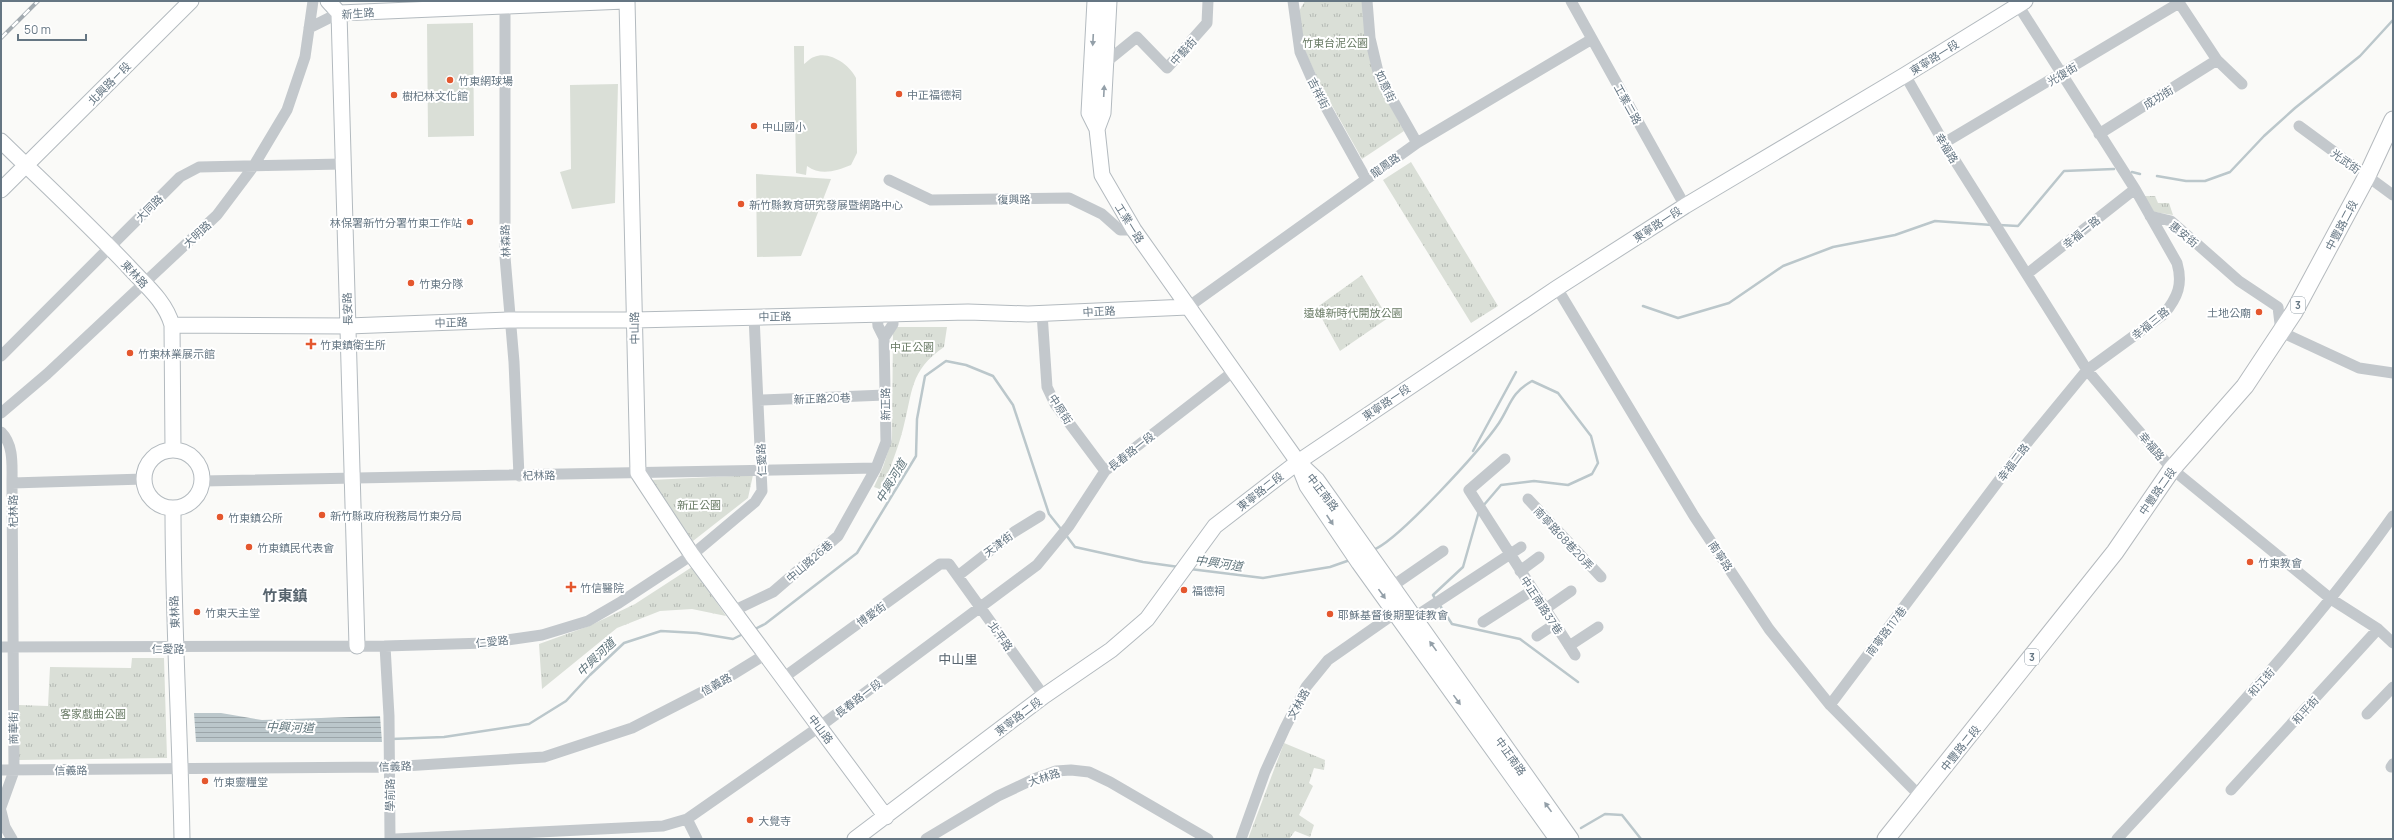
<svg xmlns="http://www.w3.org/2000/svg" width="2394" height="840" font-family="Manrope,'Noto Sans TC',sans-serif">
<defs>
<pattern id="park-tufts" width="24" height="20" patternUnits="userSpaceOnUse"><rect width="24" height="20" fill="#dadfd7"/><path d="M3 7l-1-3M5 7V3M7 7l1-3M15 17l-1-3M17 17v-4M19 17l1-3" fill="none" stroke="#b4b9b4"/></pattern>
<pattern id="water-rules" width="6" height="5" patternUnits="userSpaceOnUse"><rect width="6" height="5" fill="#bbc7cb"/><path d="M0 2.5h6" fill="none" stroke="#9ca6aa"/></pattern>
</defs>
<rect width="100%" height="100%" fill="#fafaf8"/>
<!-- grass -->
<path fill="#dadfd7" d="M473,23l1,113 -46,1 -1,-113z
M794,46h10v18c3,-2 6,-6 10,-7 15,-7 36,8 42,21l1,75 -6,12c-15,6 -30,11 -44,1l-1,9 -10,-2z
M618,84l-3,119 -43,6 -12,-37 11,-3 -1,-84z
M756,174l75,5 -30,77 -44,1z"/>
<!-- park -->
<path fill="url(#park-tufts)" d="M1305,1h57l13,77 29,53 -42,28 -41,-73 -16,-35 -6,-40z
M1411,162l87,144 -27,17 -88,-143z
M2144,196h11l3,7h11l4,12 -19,-3z
M1362,275l26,43 -48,33 -24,-43z
M893,327h54l-3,20c-35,24 -31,45 -41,82 -5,20 -14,41 -21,61l-8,-3 9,-20 9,-28z
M753,475l-5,23 -55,43 -42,-61z
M692,567l34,49 -34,-7 -32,2 -43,17 -75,61 -3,-45 50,-18 46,-22z
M132,658h32l3,100 -148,2v-55l29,1 2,-39 81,1z
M1284,743l41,17 -1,10 -10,-2 -5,15 4,3 -14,29 15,10 -4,12 -15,-6 -6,8h-41z"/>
<!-- water -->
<path fill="url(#water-rules)" d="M194,713h27l41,7 118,-4 2,26h-186z"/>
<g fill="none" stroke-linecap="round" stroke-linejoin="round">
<!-- stream -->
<path stroke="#bbc7cb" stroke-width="2.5" d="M2132,172l8,2
M2157,176l29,5h19l25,-9 34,-36 31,-28 65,-52 33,-36
M1999,225l19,1 46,-55 50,-2
M1643,306l35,12 51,-15 54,-37 50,-19 62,-12 40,-14 57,4
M1473,451l43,-79
M1066,535l9,12 68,15 36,5
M1373,550c25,-9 109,-102 126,-127 12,-19 12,-30 33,-42l26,12 33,43 7,27 -6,11 -24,11 -34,-4 -33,4 -18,21
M1190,569l73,9 67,-11 20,-7
M1436,600l-3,-5 30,-28 16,-56
M1439,604l13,20 68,15 58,43
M753,630l12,-6 92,-71 59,-97 1,-37 8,-43 21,-15 20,4 27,11 20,29 36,109 12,15
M391,739l53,-2 85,-13 37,-23 24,-26 34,-32 37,-12 36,2 36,6 10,-5
M1581,828l24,-14 17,1 19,24"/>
<defs>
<path id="secondary" d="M328,1l11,12 18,633
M627,1l11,472 54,82 194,262
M1095,1l-6,112 8,16
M1109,1l-6,112 -6,16 5,46 32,55 164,232 19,18 254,359
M339,13l286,-12
M1,141c42,41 85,81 126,124 17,19 38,35 45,60l1,125
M1,190l190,-189
M172,325l176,1 161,-6h125l334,-8 60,2 160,-7
M144 479a29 29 0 1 1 58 0a29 29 0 1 1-58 0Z
M1299,466l8,20 52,77 198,276
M173,509c0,110 7,220 9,330
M855,839l189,-143 67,-46 36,-31 68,-93 83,-64 259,-174 128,-82 220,-131 120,-74"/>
<path id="primary" d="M1886,839l229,-287 57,-83 73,-83 49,-74 73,-136 26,-56"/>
</defs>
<!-- secondary casing -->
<use href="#secondary" stroke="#b3babf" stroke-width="17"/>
<!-- primary casing -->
<use href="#primary" stroke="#b5babe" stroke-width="19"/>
<!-- street -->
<path stroke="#c3c8cc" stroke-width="11" d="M1293,1l7,51 18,41 48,86
M1367,1l3,37 9,38 38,67
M1571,1l114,205
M2178,1l39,59 25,24
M505,6v251l9,105 5,114
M309,28l30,-15
M1105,63l32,-26 30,31 40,-45 1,-22
M1905,75l39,68 143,227 44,52 41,47 159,130 47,30 15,14
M2299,126l94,69
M2099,134l118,-74
M1944,143l235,-140
M889,180l42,20 138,-2 33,16 18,16h14
M2150,216l21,5 68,60 39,26 3,25 78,36 34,5
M2027,274l108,-85
M1557,288l137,228 75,113 61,76 91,92
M1188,307l229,-164 175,-104
M1042,313l5,74 8,17 50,67
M884,338l9,-14v-10
M1,356l179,-179 19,-10 144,-3
M759,400l126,-5
M1,413l46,-39 170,-159 36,-48 34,-57 18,-53 8,-56
M1,432c13,13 11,33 11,51
M1505,459l-36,31 106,165
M202,481l674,-13
M1528,499l73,78
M1520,571l19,-14
M959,575l55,-43 26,-16
M1391,587l52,-36
M1545,609l26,-18
M733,611l40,-19 65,-56 38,-68 10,-26 -2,-104 -6,-12 -1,-12
M1413,618l108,-71
M1483,622l50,-32
M1537,636l18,-12
M385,646l4,70 1,123
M1569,646l29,-19
M1,647l384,-1 101,-3 56,-8 46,-14 31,-18 73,-48 63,-53 7,-11 -8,-175
M783,678l157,-114h9l95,132
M1830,705l197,-262 60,-73 77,-56c14,-17 19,-30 13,-51l-42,-74 -117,-184
M2367,714l26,-27
M2391,767l2,-3
M1,770l388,-3 155,-10 88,-29 82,-42 52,-32
M2231,790l147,-161
M1,807l13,-36 -2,-288 132,-4
M1,811l4,16 7,12
M687,819l10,20
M395,839l268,-13 24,-7 132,-92 218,-162 32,-39 36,-55 129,-100
M926,839l72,-43 36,-17 22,-8 15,-1 18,2 21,10 98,57
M1241,839l24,-67 20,-44 21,-41 22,-27 73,-51
M2117,839c96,-104 194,-207 276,-323"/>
<!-- secondary -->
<use href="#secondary" stroke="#fff" stroke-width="15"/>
<!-- primary -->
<use href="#primary" stroke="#fff" stroke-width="17"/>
<defs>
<path id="rail" d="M1,38l37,-37"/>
</defs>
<!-- rail casing -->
<use href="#rail" stroke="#a2aab0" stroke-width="4"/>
<!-- rail -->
<use href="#rail" stroke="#fff" stroke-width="2.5" stroke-dasharray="8" stroke-linecap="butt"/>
</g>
<!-- one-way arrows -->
<defs><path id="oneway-solid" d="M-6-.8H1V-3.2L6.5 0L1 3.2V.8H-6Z"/></defs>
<g fill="#939fa8">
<use href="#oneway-solid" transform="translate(1093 40) rotate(93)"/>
<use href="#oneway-solid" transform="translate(1104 91) rotate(-87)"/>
<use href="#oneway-solid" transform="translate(1330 520) rotate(56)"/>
<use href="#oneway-solid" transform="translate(1382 594) rotate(54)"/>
<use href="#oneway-solid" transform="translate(1433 646) rotate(-126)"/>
<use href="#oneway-solid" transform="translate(1457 700) rotate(54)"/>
<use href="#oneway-solid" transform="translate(1548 807) rotate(-126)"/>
</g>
<!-- markers -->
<g fill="#e4572e" stroke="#fff" stroke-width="1.5">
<circle cx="450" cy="80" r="4"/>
<circle cx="899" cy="94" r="4"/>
<circle cx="394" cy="95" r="4"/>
<circle cx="754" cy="126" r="4"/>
<circle cx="741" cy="204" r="4"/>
<circle cx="470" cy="222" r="4"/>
<circle cx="411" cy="283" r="4"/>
<circle cx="2259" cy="312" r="4"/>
<path d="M309 338h4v4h4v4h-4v4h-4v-4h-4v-4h4z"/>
<circle cx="130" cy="353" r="4"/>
<circle cx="322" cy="515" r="4"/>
<circle cx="220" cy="517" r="4"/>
<circle cx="249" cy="547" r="4"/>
<circle cx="2250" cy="562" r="4"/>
<path d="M569 581h4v4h4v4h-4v4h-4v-4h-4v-4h4z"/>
<circle cx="1184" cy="590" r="4"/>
<circle cx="197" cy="612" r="4"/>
<circle cx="1330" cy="614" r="4"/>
<circle cx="205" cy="781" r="4"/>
<circle cx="750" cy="820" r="4"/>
</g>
<g text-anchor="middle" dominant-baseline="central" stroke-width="4" stroke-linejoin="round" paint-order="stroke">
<!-- shield labels -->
<g fill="#fff" stroke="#939fa8" stroke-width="1">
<rect x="2291" y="297" width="14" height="16" rx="3"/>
<rect x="2025" y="649" width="14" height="16" rx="3"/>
</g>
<g font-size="10" font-weight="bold" fill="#657683">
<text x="2298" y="305">3</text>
<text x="2032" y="657">3</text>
</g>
<!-- street labels -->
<g font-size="11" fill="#657683" stroke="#fff">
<text transform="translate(358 13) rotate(-4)">新生路</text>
<text transform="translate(1183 51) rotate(-48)">中藝街</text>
<text transform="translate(1934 57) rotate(-32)">東寧路一段</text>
<text transform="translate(2062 74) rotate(-31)">光復街</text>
<text transform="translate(109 83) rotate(-45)">北興路ㄧ段</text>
<text transform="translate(1386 86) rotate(65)">如意街</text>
<text transform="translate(1319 93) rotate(63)">吉祥街</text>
<text transform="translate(2158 97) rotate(-32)">成功街</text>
<text transform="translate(1628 104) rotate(61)">工業二路</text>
<text transform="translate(1947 148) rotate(59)">幸福路</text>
<text transform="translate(2346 161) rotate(36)">光武街</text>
<text transform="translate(1385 165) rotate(-35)">龍鳳路</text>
<text transform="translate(1014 199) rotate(-1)">復興路</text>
<text transform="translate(149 208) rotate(-45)">大同路</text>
<text transform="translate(1130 223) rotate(58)">工業一路</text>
<text transform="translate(1657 224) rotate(-33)">東寧路一段</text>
<text transform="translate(2341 225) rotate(-62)">中豐路二段</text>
<text transform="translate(2081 232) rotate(-39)">幸福一路</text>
<text transform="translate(197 234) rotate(-43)">大明路</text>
<text transform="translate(2184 234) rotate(39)">惠安街</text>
<text transform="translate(505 241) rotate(-92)">林森路</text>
<text transform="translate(135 274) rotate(47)">東林路</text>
<text transform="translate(347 309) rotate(-92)">長安路</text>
<text transform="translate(1099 311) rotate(-3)">中正路</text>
<text transform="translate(775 316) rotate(-1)">中正路</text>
<text transform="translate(451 322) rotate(-2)">中正路</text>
<text transform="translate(2150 323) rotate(-39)">幸福三路</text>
<text transform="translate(634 328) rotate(-91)">中山路</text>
<text transform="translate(822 398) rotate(-2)">新正路20巷</text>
<text transform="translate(1386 402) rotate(-34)">東寧路一段</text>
<text transform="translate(885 404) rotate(-91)">新正路</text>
<text transform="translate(1061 409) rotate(57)">中原街</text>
<text transform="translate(2152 446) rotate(50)">幸福路</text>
<text transform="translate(1131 451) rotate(-38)">長春路一段</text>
<text transform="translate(761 460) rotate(-92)">仁愛路</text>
<text transform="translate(2013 462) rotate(-53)">幸福二路</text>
<text transform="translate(539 475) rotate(-1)">杞林路</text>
<text transform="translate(1260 491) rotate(-38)">東寧路二段</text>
<text transform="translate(2157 491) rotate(-55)">中豐路二段</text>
<text transform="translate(1323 492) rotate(52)">中正南路</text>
<text transform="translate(12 511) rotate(-90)">杞林路</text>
<text transform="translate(1564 538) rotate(47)">南寧路68巷20弄</text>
<text transform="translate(998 544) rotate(-37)">天津街</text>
<text transform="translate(1721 556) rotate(56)">南寧路</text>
<text transform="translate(809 561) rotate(-41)">中山路26巷</text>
<text transform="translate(1542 605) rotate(57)">中正南路37巷</text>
<text transform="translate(174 612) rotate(-93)">東林路</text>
<text transform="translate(871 614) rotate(-36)">博愛街</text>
<text transform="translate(1886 631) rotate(-53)">南寧路117巷</text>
<text transform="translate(1001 636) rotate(55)">北平路</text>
<text transform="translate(492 641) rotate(-6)">仁愛路</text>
<text x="168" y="648">仁愛路</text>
<text transform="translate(2261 682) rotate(-49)">和江街</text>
<text transform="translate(716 684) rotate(-29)">信義路</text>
<text transform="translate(858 698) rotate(-37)">長春路一段</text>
<text transform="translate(1298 704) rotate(-61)">文林路</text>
<text transform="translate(2305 710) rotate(-48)">和平街</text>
<text transform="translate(1018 716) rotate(-37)">東寧路二段</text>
<text transform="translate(13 728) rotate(-91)">商華街</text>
<text transform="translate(821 729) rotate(53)">中山路</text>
<text transform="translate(1960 748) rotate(-51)">中豐路二段</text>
<text transform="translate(1511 756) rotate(54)">中正南路</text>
<text transform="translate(395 766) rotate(-2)">信義路</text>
<text transform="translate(71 770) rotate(-1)">信義路</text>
<text transform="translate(1044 777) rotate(-18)">大林路</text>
<text transform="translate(389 795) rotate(-90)">學前路</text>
</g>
<!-- park labels -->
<g font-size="11" fill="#687a64" stroke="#fff">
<text x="1335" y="42">竹東台泥公園</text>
<text x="1353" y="312">遠雄新時代開放公園</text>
<text x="912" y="346">中正公園</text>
<text x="699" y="504">新正公園</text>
<text x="93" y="713">客家戲曲公園</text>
</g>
<!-- poi labels -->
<g font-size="11" fill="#657683" stroke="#fff" text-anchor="start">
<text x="458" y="80">竹東網球場</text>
<text x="907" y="94">中正福德祠</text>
<text x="402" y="95">樹杞林文化館</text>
<text x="762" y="126">中山國小</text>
<text x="749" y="204">新竹縣教育研究發展暨網路中心</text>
<text x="462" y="222" text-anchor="end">林保署新竹分署竹東工作站</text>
<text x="419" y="283">竹東分隊</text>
<text x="2251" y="312" text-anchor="end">土地公廟</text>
<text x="320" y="344">竹東鎮衛生所</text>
<text x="138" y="353">竹東林業展示館</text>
<text x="330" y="515">新竹縣政府稅務局竹東分局</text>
<text x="228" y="517">竹東鎮公所</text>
<text x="257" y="547">竹東鎮民代表會</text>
<text x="2258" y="562">竹東教會</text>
<text x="580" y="587">竹信醫院</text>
<text x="1192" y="590">福德祠</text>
<text x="205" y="612">竹東天主堂</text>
<text x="1338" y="614">耶穌基督後期聖徒教會</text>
<text x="213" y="781">竹東靈糧堂</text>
<text x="758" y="820">大覺寺</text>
</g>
<!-- water labels -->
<g font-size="12" font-style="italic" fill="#60757c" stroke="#fff">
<text transform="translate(891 481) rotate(-59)">中興河道</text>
<text transform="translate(1219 563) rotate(8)">中興河道</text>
<text transform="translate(596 657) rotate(-44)">中興河道</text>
<text transform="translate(290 727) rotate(2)">中興河道</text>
</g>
<!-- quarter labels -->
<g font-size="13" fill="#57646e" stroke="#fff">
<text x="958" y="659">中山里</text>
</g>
<!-- district labels -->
<g font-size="15" font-weight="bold" fill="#57646e" stroke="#fff">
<text x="285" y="595">竹東鎮</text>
</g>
</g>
<!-- border -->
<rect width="2394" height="840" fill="none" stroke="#657683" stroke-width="4"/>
<!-- scale -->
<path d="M18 34v6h68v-6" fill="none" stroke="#657683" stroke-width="2"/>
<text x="24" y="34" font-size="12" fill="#657683" stroke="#ffffff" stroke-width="3" paint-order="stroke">50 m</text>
</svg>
